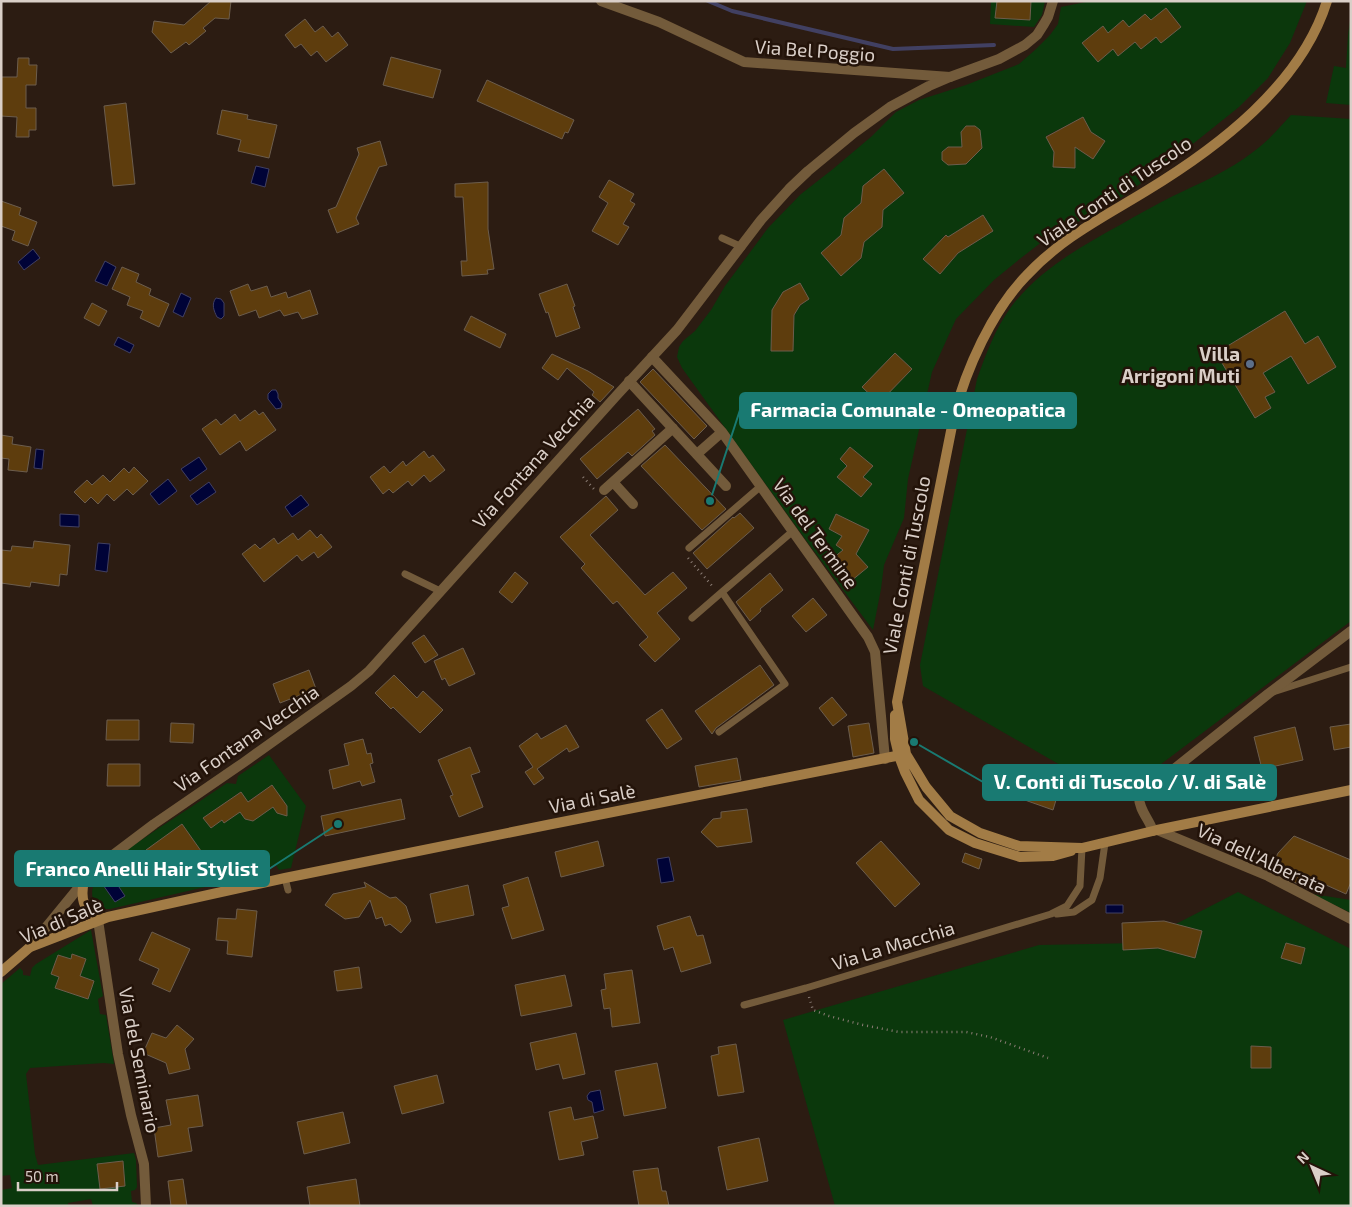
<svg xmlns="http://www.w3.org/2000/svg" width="1352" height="1207" font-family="'Exo 2',sans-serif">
<rect width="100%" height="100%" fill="#2c1c12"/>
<!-- green -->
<path fill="#0b380c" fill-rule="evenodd" d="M991,1h54l-3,14 -8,12 -44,-3z
M1091,1h216l-17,42 -22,35 -29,29 -65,52 -56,41 -75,41 -22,17 -27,22 -38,39 -24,53 -24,107 -4,39 -20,47 -3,24 -8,41 -65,-87 -126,-175 -5,-11 2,-10 4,-6 12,-10 16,-21 14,-24 43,-58 33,-34 32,-25 39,-33 24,-24 23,-12 47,-15 53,-21 16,-14 15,-15 8,-11 3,-17zM1166,8l15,18 -20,17 -5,-6 -15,12 -6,-7 -17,13 -5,-6 -10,-22 5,6 15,-12 6,6 16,-13 6,6zM1083,117l8,15 14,9 -12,18 -18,-12v21l-22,-1 1,-16 -8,-15zM884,169l20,24 -21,17 -1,17 -18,15 -3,16 -20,18 -20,-23 20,-18 3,-17 17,-15 2,-17zM983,215l10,16 -28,18 -10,-16zM945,235l17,14 -22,25 -16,-15zM800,283l9,16c-21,13 -16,30 -16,52h-22l1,-41 11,-18zM895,353l17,16 -33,34 -17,-16zM850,447l23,19 -10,11 9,7 -11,13 -23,-20 9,-11 -7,-7zM836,514l33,16 -13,24 11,13 -16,14 -19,-22 11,-9 -7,-5 6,-9 -13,-7z
M1351,13v92l-25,-2 8,-37 12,2 2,-33z
M1291,115l60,4v502l-227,171c-8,2 -16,-1 -24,-4l-177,-102 -3,-21 57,-286c9,-25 18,-50 34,-72 28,-37 69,-60 109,-82 17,-10 35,-20 53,-29 27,-13 56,-25 80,-44 14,-10 26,-24 38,-37zM1285,311l38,64 -16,9 -16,-28 -28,17 12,19 -10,5 6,11 -16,10 -39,-65z
M269,755l37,51 -15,62 -12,2 -3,-5 -13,3v5l-2,1 -151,35c-8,0 -13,0 -16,-7 -4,-9 -1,-19 4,-26 15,-19 38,-32 58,-46 23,-15 47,-31 71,-47l9,1 2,-8zM272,785l15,21 -19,-6 -9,17 -11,-16zM240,792l18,25 -5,4 -8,-2 -9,-13 -4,12 -8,5 -2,-3 -11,8 -7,-10zM182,825l24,33 -36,26 -24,-34z
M1238,892l113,57v257h-516l-52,-186 256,-75 100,-2z
M1312,894l39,6v13z
M91,930l12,66 -5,3 2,15 6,1 8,49 -10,-1 -74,5 -4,6 9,80 3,11 96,-12 2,7 1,27 -2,3 -4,1 1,11 4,1 3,3h-46l-2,-7 -23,4v3h-67v-16l11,-2 -2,-13 -9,1v-192l19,-16 3,3v4l7,1 2,-8 4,-4zM73,954l13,5 -6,17 14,5 -6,18 -29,-22 -8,-3 7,-19 13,4zM123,1161l2,24 -25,3 -3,-23z"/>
<!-- water -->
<path fill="#000337" stroke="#414062" d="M256,166l13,3 -4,18 -14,-4z
M33,249l7,9 -16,12 -6,-8z
M105,261l11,6 -9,19 -12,-5z
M181,293l10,5 -8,19 -10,-5z
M216,298l5,1 3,4v13l-3,3 -4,-2c-3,-6 -6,-13 -1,-19z
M118,337l16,8 -4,8 -16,-8z
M272,390h4l2,4v4l4,6 -1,4 -5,1 -8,-10v-5z
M36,449l8,1 -2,19 -8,-1z
M199,457l8,12 -17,12 -9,-12z
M168,479l9,12 -18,14 -9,-11z
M209,482l7,10 -19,13 -7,-9z
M301,495l8,10 -17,12 -7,-10z
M60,514l19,1v12l-19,-1z
M98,543l12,1 -3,28 -12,-2z
M669,857l5,24 -13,2 -4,-24z
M111,875l14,21 -10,6 -14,-20z
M1106,905h17v8h-17z
M600,1090l4,20 -10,3 -2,-11 -4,-2 -1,-4 3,-4z"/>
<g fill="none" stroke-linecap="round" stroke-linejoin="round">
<!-- stream -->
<path stroke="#414062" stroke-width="4" d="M708,1l24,10 161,38 101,-4"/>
</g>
<!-- building -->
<path fill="#5e3d0d" stroke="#6c5d4d" d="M211,1h20l-2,18 -14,-1 -12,10 3,3 -17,14 -3,-3 -15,11 -19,-21 2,-11 30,4z
M997,1h34l-1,19 -35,-2z
M1166,8l15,19 -20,16 -5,-6 -15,12 -6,-7 -17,14 -5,-7 -15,13 -16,-19 21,-17 5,7 15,-13 6,7 16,-13 6,6z
M305,19l10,13 8,-6 9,11 6,-5 10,13 -22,17 -9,-11 -6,5 -10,-12 -6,4 -10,-13z
M391,57l50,13 -8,28 -50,-13z
M18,58h11v7h8l-1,20h-10v23h10v22h-7v7h-13l1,-20 -16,-1v-39h16z
M487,80l87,40 -6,13 -3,-1 -3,7 -85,-38z
M126,103l9,81 -22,2 -9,-80z
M222,110l26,5 -1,4 30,6 -8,33 -31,-7 3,-11 -24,-6z
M1083,117l8,15 14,9 -12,18 -18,-12v21l-22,-1 1,-15 -8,-15z
M966,126h9l5,4 2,18 -16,16 -18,1 -6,-5v-8l6,-5h14l-1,-15z
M380,141l7,24 -8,2 -23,51 3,6 -22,9 -9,-23 8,-3 23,-53 -2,-6z
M884,169l20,24 -21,17 -1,17 -18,15 -3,16 -20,18 -20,-23 20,-18 3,-17 17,-15 2,-17z
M609,180l25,14 -4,7 5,3 -12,20 6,3 -11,18 -26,-14 16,-28 -9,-6z
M488,182v47l6,40 -7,1 1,4 -26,2 -1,-15h6l-4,-64h-8v-13z
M1,201l20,7 -2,7 18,7 -9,24 -16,-6 3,-9 -14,-5z
M983,215l10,16 -35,22 -18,21 -17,-15 23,-24 2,2z
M122,267l17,7 -3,8 15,7 -2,6 20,9 -10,23 -19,-9 3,-7 -16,-6 3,-8 -18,-8z
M800,283l9,16 -9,6 -6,10 -1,36h-22l1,-41 11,-18z
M248,284l3,7 16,-5 4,11 15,-5 2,6 22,-8 8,24 -16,5 -4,-7 -14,4 -4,-6 -21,8 -3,-8 -17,6 -9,-25z
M567,284l8,22 -2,1 7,21 -24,9 -8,-25 -2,1 -7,-19z
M92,303l15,8 -8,15 -15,-8z
M1285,311l20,33 13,-8 18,31 -28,17 -17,-28 -28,17 12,19 -10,5 6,11 -16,10 -39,-65z
M471,316l35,18 -6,14 -36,-18z
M895,353l17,16 -33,34 -17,-16z
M552,354l36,17 26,16 -14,15 -8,-7 2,-3 -27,-24 -9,12 -16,-12z
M653,369l54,57 -13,13 -54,-57z
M638,409l17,20 -3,2 3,4 -23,21 -4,-4 -31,27 -17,-20z
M255,410l4,5 4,-3 13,18 -30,21 -6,-10 -20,14 -18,-26 14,-10 5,6 14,-11 5,7z
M1,435l12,2 -1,7 19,3 -4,25 -19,-2 1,-11 -8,-1z
M665,445l61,64 -24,21 -61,-64z
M850,447l23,19 -10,11 9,7 -11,13 -24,-20 10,-11 -7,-7z
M424,451l5,7 4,-3 12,15 -15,12 -6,-7 -12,11 -4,-5 -15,12 -4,-4 -6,5 -13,-17 14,-11 6,7 13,-12 3,5z
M134,467l14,14 -15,14 -6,-6 -13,12 -7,-7 -9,10 -7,-7 -6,6 -11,-11 13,-12 5,5 11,-10 7,7 14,-14 5,5z
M606,496l12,14 -28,25 55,60 28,-23 14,16 -30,25 23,26 -25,23 -16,-17 9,-8 -31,-36 -4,3 -32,-36 4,-4 -25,-27z
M740,513l14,15 -47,41 -14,-16 40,-36 1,1z
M836,514l33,16 -13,24 12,13 -17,14 -19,-22 11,-9 -7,-5 6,-9 -13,-7z
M310,530l7,8 4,-4 11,13 -14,11 -4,-6 -12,9 -5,-6 -33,27 -22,-28 13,-10 5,5 14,-11 4,6 15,-11 5,7z
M34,541l36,4 -3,30 -7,-1 -1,12 -28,-4 -1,5 -29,-4v-33l10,1 1,-5 21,2z
M515,572l13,11 -16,20 -13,-11z
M770,573l13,17 -23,19 1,2 -11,10 -14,-19z
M813,598l14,17 -21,17 -14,-16z
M424,635l14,20 -13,8 -13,-20z
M463,648l12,26 -26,12 -4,-8 -3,2 -8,-19z
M760,665l14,20 -58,43 -4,6 -17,-23z
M309,670l7,19 -36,14 -7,-19z
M394,675l23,23 6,-7 20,19 -23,23 -27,-26 -2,2 -16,-16z
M832,697l15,18 -14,11 -14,-18z
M662,709l20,30 -15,10 -21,-29z
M107,720h32v20h-33z
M171,723l23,1 -1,19 -23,-1z
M869,723l5,30 -21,4 -5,-31z
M1351,724v23l-17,3 -4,-23z
M566,725l13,22 -10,5 -2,-4 -30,21 7,9 -10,7 -9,-13 8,-5 -14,-21 18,-13 4,6z
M1295,727l8,33 -41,9 -8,-32z
M363,739l4,15 4,-1 2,10 -3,1 5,18 -13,4 -2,-5 -27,8 -4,-19 20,-5 -5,-21z
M470,747l10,25 -9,3 12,32 -24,10 -9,-21 3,-1 -15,-35z
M737,758l4,22 -42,7 -4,-21z
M108,764h32v22h-33z
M1018,778l41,12 -6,20 -31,-11 2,-6 -11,-3z
M272,785l15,21v10l-10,-3 -4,-6 -20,14 -8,-2 -5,-7 -16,11 -2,-3 -11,8 -8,-10 38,-26 7,10z
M401,799l4,20 -80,17 -4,-20z
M747,809l5,33 -35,5 -16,-15 12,-13 8,-1v-6z
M182,824l24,34 -36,26 -24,-34z
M1294,836l57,24v22l-5,12 -31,-14 -3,11 -42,-21 8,-17z
M598,841l6,25 -43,11 -6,-25z
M881,841l39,43 -25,23 -39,-44z
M965,853l17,6 -3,10 -17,-7z
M528,877l16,53 -32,9 -10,-31 7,-2 -6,-21z
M364,882l26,16 6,-1 10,9 5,15 -10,12 -11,-9 -5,2 -3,-9 -6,2 -6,-19 -11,17 -14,2 -20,-14 8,-11 33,-7z
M468,885l6,30 -38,8 -6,-29z
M237,909l20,2 -5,46 -25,-3 1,-13 -12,-1 2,-22 18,1z
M690,916l7,20 6,-1 8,28 -30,9 -8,-25 -9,3 -7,-24z
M1164,921l38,10 -7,27 -37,-10 -35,2 -1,-27z
M152,932l38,17 -20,43 -18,-8 7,-15 -20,-9z
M1286,943l19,5 -4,16 -20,-6z
M72,954l14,5 -6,17 14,5 -6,18 -33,-11 4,-11 -8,-3 7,-19 13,4z
M359,967l3,21 -25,3 -3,-20z
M632,970l8,53 -28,4 -2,-19 -6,1 -3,-19 5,-1 -2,-15z
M565,975l7,31 -51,10 -6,-31z
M177,1025l17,14 -9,10 5,20 -21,5 -3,-11 -23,-10 9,-20 14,5z
M576,1033l9,41 -22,5 -4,-15 -23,6 -6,-27z
M736,1044l8,48 -26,4 -7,-40 8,-2 -1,-7z
M1251,1046l20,1v21h-20z
M657,1063l9,45 -42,8 -9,-45z
M437,1075l7,28 -42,11 -8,-28z
M198,1095l5,31 -15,2 4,23 -34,6 -4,-29 17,-3 -5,-25z
M571,1107l3,13 19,-4 5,22 -17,4 3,13 -25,5 -10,-48z
M343,1112l7,31 -46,11 -7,-32z
M759,1138l9,43 -41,9 -9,-43z
M123,1161l2,25 -25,3 -3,-25z
M658,1168l4,23h4l3,15h-30l-6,-35z
M183,1179l4,27h-16l-3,-25z
M356,1179l4,27h-50l-3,-19z"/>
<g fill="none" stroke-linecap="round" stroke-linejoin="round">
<!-- path -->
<path stroke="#8b7d75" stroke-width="2.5" stroke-dasharray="1 4" stroke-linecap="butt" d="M583,477l11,12
M688,558l26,30
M809,997l4,13 16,6 34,9 36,7h67l24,5 58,21"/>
<!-- service -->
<path stroke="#735b3b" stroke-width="7" d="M722,238l20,9
M689,548l72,-62
M405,574l35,17
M692,618l30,-26
M1273,692l78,-25
M719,732l66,-48 -63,-92 71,-61
M285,878l3,12
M1057,914l17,-2 18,-12 8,-22 5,-35
M744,1005l62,-17 245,-74 16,-8 13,-20 2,-38"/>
<!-- minor -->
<path stroke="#735b3b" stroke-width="10" d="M601,1l58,21 85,40 206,15
M652,357l70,75 146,205 7,15 10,107
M629,381l97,105
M697,454l25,-22
M613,482l20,22
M604,490l69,-62
M1157,830l111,46 83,43
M1153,831c-4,-12 -14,-21 -14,-34l129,-103 83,-63
M98,920l20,134 13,61 13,49 2,42"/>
<!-- tertiary -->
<path stroke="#735b3b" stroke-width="10" d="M30,947l54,-66 17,-17 53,-40 89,-61 108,-77 18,-15 248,-276 60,-65 84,-110 28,-31 19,-18 46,-38 36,-26 39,-21 21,-9 49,-18 26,-14 12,-10 7,-11 4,-7 5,-16"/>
<!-- secondary -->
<path stroke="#a27c46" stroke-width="10" d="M1327,1c-26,84 -110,147 -181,190 -44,27 -85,47 -120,85 -34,35 -60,93 -72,140l-57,286 9,52 20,33 24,29 30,17 39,13 63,2 75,-18 194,-40
M895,715v24l4,17 6,16 14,28 30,30 26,13 45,14 33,-1 18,-5
M84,881c-4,18 -1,32 19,37
M1,972l29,-25 78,-30 177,-39 262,-53 359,-71"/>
</g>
<!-- markers -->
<circle fill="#5c6f8a" stroke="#231309" stroke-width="2" cx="1250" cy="364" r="5"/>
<g text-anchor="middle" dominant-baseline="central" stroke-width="5" stroke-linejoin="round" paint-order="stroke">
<!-- street labels -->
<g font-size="19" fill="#dacfc8" stroke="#231309">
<text transform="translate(815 50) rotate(4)">Via Bel Poggio</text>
<text transform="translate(1114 191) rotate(-34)">Viale Conti di Tuscolo</text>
<text transform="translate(533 461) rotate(-48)">Via Fontana Vecchia</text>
<text transform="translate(816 533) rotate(54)">Via del Termine</text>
<text transform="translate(906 565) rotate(-79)">Viale Conti di Tuscolo</text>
<text transform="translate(246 738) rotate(-35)">Via Fontana Vecchia</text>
<text transform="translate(592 798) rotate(-11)">Via di Salè</text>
<text transform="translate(1262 858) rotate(25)">Via dell'Alberata</text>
<text transform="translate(61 920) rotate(-23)">Via di Salè</text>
<text transform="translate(893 945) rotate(-17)">Via La Macchia</text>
<text transform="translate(140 1060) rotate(79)">Via del Seminario</text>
</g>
<!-- poi labels -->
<g font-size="19" font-weight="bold" fill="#dacfc8" stroke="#231309" text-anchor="end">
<text x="1240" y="353">Villa<tspan x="1240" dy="22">Arrigoni Muti</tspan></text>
</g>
</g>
<!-- callouts -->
<path fill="none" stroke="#197a72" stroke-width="2" d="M710 501L740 410M914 742L983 782M338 824L269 869"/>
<g fill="#197a72" stroke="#231309" stroke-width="2">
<circle cx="710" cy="501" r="5"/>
<circle cx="914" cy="742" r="5"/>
<circle cx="338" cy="824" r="5"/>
</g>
<g fill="#197a72" stroke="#197a72" stroke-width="2">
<rect x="740" y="393" width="336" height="35" rx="5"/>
<rect x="983" y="765" width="293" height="35" rx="5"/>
<rect x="15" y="851" width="254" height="35" rx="5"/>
</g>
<g font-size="20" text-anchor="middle" font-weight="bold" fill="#fff">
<text x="908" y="417">Farmacia Comunale - Omeopatica</text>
<text x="1130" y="789">V. Conti di Tuscolo / V. di Salè</text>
<text x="142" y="876">Franco Anelli Hair Stylist</text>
</g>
<!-- border -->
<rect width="1352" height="1207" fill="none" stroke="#dacfc8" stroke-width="5"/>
<!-- north arrow -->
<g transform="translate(1312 1167) rotate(316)" stroke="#231309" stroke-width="4" paint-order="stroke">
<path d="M0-4L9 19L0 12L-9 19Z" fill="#dacfc8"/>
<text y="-8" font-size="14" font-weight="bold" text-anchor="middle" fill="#dacfc8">N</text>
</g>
<!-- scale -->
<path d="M18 1182v8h99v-8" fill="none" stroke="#dacfc8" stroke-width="2.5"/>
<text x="25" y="1182" font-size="15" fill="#dacfc8" stroke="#231309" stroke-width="4" paint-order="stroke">50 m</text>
</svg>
